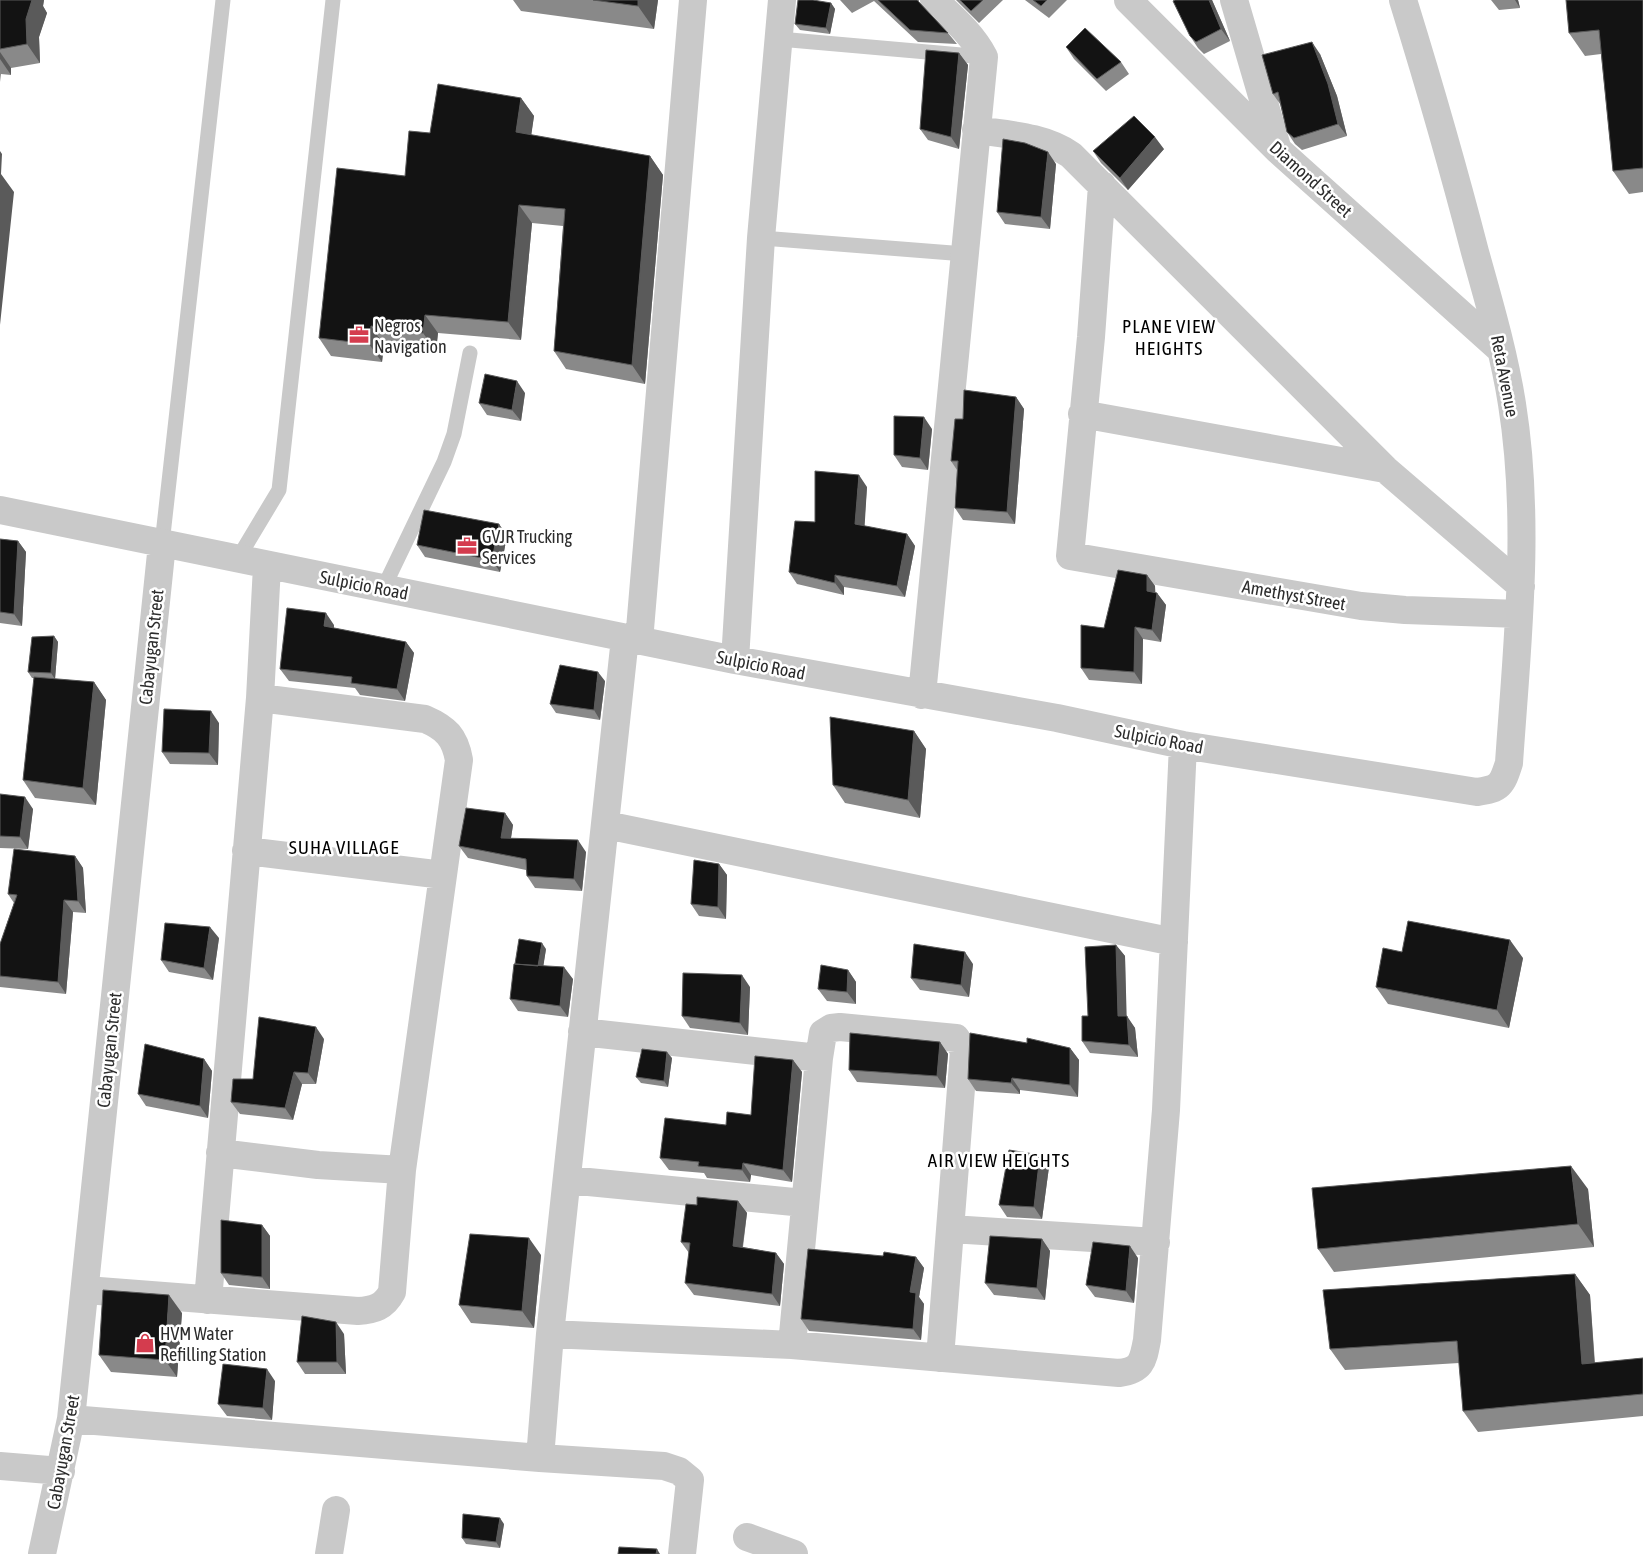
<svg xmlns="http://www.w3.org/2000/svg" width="1643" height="1554" font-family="'Asap Condensed',sans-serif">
<rect width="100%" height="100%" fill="#fff"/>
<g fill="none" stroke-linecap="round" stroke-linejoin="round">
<!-- lane -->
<path stroke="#c9c9c9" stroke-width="15" d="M779,39l205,18
M761,238l204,16
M162,544l61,-544
M237,560l42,-70 54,-490
M383,589l61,-127 10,-28 16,-81"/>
<!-- street -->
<path stroke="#c9c9c9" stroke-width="28" d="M1128,0l150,150 223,200
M1234,0l43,147
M976,130c33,5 67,6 95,25l314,314 136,117
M1102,185l-11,152 -21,219 291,50 44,4 114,4
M1082,414l303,55
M0,510l735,150 322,58 126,27 294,47c23,-3 25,-7 32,-29 8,-118 22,-240 3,-359 -8,-51 -23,-102 -37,-152 -22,-85 -46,-168 -72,-252
M639,641l54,-641
M735,660l26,-422 21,-238
M922,695l62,-638c-12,-23 -31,-39 -50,-57
M606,825l568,117
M246,851l197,24
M582,1032l237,26
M220,1153l98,12 84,5
M568,1180l236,23
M951,1229l205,13
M86,1290l272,21c16,-1 26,-4 34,-19l10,-122 57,-410c-4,-23 -13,-32 -34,-41l-165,-21
M208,1300l52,-602 7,-132
M550,1334l242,11 327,28c23,-3 24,-12 28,-33l19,-230 17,-365
M792,1345l27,-287 4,-25 8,-5 9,-1 116,11 8,12 -24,308
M71,1419l469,39 124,8 15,5 11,9 -8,74
M540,1458l10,-124 75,-696
M0,1466l61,5
M747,1537l47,17
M42,1554l29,-135 91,-875
M329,1554l7,-44"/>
</g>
<!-- wall -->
<path fill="#898989" d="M0,0h44l-1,6 4,7 -8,24 1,26 -29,5v7l-10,-1 -1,8z
M513,0h145l-4,29 -133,-18z
M840,0h79v2l29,31 9,11 -39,-2 -44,-41 -22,12z
M956,0h47l-24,23z
M1025,0h42l-18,18z
M1175,0h37l18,41 -26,13 -6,-6 -8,-12z
M1491,0h27l2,8 -21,2z
M1643,0v192l-14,2 -16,-23 -12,-117 -16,2 -16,-23z
M831,3l4,6 -5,25 -30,-4 -5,-6z
M1066,47l55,15 8,12 -23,17 -32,-32z
M959,53l9,12 -9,84 -31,-9 -8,-11z
M1320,54l17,42 10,40 -45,14 -7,-6 -8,-12 -7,-28 -7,-10z
M521,98l13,18 -3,19 119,21 13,19 -18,209 -79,-15 -12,-18 9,-125 -31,-3 -11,117 -83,-7 -2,18 -52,-6 -2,17 -51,-6 -12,-18 111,-205z
M1164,149l-36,41 -27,-27 -8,-12z
M1056,164l-6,65 -45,-5 -8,-12z
M525,393l-4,28 -34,-6 -8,-12z
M1016,397l8,12 -9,115 -52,-4 -8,-12 2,-38 -6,-9 12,-42z
M932,429l-4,41 -26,-3 -8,-12z
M867,487l-3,39 43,8 8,12 -10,51 -61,-10v8l-47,-11 -8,-12 26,-50z
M499,524l8,12 -7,36 -75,-15 -8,-12z
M0,539l18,2 8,11 -4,74 -22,-3z
M1147,575l8,11v7h2l9,12 -5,37 -18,-3 -1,45 -53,-4 -8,-12 23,-40z
M334,625v3l72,14 8,11 -9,48 -45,-6 -5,-7 -66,-7 -9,-12z
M54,636l4,6 -3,37 39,3 12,18 -10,105 -61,-7 -12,-18 11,-102h-2l-4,-6z
M605,681l-5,39 -44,-7 -6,-9z
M219,723l-1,42 -48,-1 -8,-12z
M914,731l12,18 -6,69 -75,-15 -12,-18z
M0,794l33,15 -5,40 -28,-1z
M505,813l8,12 -2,13 75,14 -4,39 -47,-3 -8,-12 -1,-6 -58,-12 -9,-12z
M75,856l8,12 3,45 -13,-1 -7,82 -66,-7v-43l14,-41 -6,-9z
M719,864l8,11 -1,44 -27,-3 -8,-12z
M219,938l-6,42 -44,-8 -8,-12z
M1116,945l9,11 1,60 9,12 3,29 -48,-4 -8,-12 6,-25z
M546,949l-3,17 30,13 -5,38 -50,-6 -8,-12z
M1402,952l121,6 -14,70 -121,-24 -12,-17z
M973,964l-4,33 -49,-7 -9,-12z
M848,970l8,12v22l-29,-3 -9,-12z
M750,987l-2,48 -58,-7 -8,-12z
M324,1039l-8,45h-14l-9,36 -53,-6 -9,-12 22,-23z
M940,1042l8,12 -3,34 -88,-6 -8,-12z
M1027,1043l43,5 9,12 -1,37 -58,-7v4l-44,-3 -8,-12z
M672,1058l-4,29 -27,-4 -5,-6z
M204,1059l8,12 -4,47 -62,-12 -8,-12z
M793,1060l9,12 -10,110 -41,-7 -1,7 -43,-4 -3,-5 -35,-3 -9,-12 66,-33 25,-10z
M1040,1155l9,12 -7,52 -35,-2 -8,-12z
M1588,1189l6,58 -260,25 -16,-23z
M738,1201l9,12 -4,34 33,6 8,11 -4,42 -86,-11 -9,-12 4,-30 -8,-11 16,-37z
M262,1225l8,11v53l-41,-4 -8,-12z
M1042,1239l8,12 -5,49 -51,-5 -9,-12z
M541,1255l-7,73 -63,-5 -12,-18z
M883,1256l33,1 8,11 -5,29 5,7 -3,36 -112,-9 -8,-12z
M1138,1258l-4,45 -39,-6 -9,-12z
M1575,1274l15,21 5,68 48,-5v58l-165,16 -15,-21 -4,-48 -114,7 -15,-21z
M182,1313l-5,64 -66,-5 -12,-17z
M344,1334l2,40h-41l-8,-12z
M275,1381l-3,39 -45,-4 -9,-12z
M504,1524l-4,24 -34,-4 -4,-6z"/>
<!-- shaded-wall -->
<path fill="#5a5a5a" d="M32,0h12l-1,6 4,7 -8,24 1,26 -13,-19 -1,-25z
M638,0h20l-4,29 -16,-23z
M1209,0h3l18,41 -9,-12z
M1515,0h3l2,8z
M831,3l4,6 -5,25 -4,-6z
M1312,42l8,12 17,42 10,40 -9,-12z
M0,52l11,16v7l-11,-16z
M959,53l9,12 -9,84 -8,-12z
M521,98l13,18 -5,35 -13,-19z
M1155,137l9,12 -36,41 -8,-12z
M0,151l2,3 -1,20 13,18 -14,133z
M1048,152l8,12 -6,65 -9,-12z
M650,156l13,19 -18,209 -13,-19z
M519,205l13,18 -11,117 -13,-18z
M425,315l13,18 -2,18 -13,-18z
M371,326l13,19 -2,17 -13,-18z
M517,381l8,12 -4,28 -9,-11z
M1016,397l8,12 -9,115 -8,-12z
M924,417l8,12 -4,41 -8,-12z
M859,475l8,12 -3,49 -9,-12z
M499,524l8,12 -7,36 -8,-12z
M907,534l8,12 -10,51 -8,-11z
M18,541l8,11 -4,74 -8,-12z
M835,575l9,12v8l-9,-12z
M1147,575l8,11 1,17 -9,-12z
M1157,593l9,12 -5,37 -9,-12z
M326,613l8,12 -1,13 -9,-12z
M1135,627l8,12 -1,45 -8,-12z
M54,636l4,6 -3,37 -4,-6z
M406,642l8,11 -9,48 -8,-12z
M598,672l7,9 -5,39 -6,-10z
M94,682l12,18 -10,105 -13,-17z
M211,711l8,12 -1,42 -9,-12z
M914,731l12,18 -6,69 -12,-18z
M25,797l8,12 -5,40 -8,-12z
M505,813l8,12 -4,25 -8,-12z
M578,840l8,12 -4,39 -8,-12z
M75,856l8,12 3,45 -8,-12z
M719,864l8,11 -1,44 -8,-12z
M64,900l9,12 -7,82 -8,-12z
M210,927l9,11 -6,42 -9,-12z
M1510,940l13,18 -14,70 -12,-18z
M542,943l4,6 -4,26 -5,-6z
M1116,945l9,11 2,72 -9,-12z
M965,952l8,12 -4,33 -8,-12z
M564,967l9,12 -5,38 -8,-11z
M848,970l8,12v22l-9,-12z
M742,975l8,12 -2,48 -8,-12z
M1127,1016l8,12 3,29 -9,-12z
M316,1027l8,12 -8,45 -8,-11z
M940,1042l8,12 -3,34 -8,-12z
M1070,1048l9,12 -1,37 -8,-12z
M667,1052l5,6 -4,29 -4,-6z
M204,1059l8,12 -4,47 -8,-12z
M793,1060l9,12 -10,110 -9,-12z
M294,1072l8,12 -9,36 -8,-12z
M1012,1078l8,12v4l-9,-11z
M1040,1155l9,12 -7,52 -8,-12z
M743,1163l8,12 -1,7 -8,-12z
M1571,1166l17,23 6,58 -16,-23z
M738,1201l9,12 -6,45 -8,-12z
M262,1225l8,11v53l-8,-12z
M529,1238l12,17 -7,73 -12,-17z
M1042,1239l8,12 -5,49 -8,-12z
M1130,1246l8,12 -4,45 -8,-12z
M776,1253l8,11 -4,42 -8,-12z
M916,1257l8,11 -5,29 5,7 -3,36 -8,-11 -3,-37z
M1575,1274l15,21 6,90 -14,-21z
M169,1295l13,18 -5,64 -12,-17z
M336,1322l8,12 2,40 -9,-12z
M267,1369l8,12 -3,39 -9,-12z
M500,1518l4,6 -4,24 -4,-6z
M657,1549l3,5h-4z"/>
<!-- building -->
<path fill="#131313" stroke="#5a5a5a" d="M0,0h32l-6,19 1,25 -27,5z
M593,0h45v6z
M798,0h15l18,3 -5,25 -31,-4z
M878,0h39l31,33 -38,-3z
M960,0h23l-12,11z
M1033,0h14l-6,6z
M1175,0h34l12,29 -25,13 -6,-6 -17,-35z
M1566,0h77v168l-30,3 -14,-141 -30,3z
M1085,28l36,34 -24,17 -31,-32z
M1312,42l16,42 10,40 -44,14 -7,-6 -9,-40 -5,2 -11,-39z
M926,50l33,3 -8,84 -31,-8z
M438,84l83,14 -5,34 134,24 -18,209 -78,-14 11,-142 -46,-4 -11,117 -83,-7 -2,18 -52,-7 -2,18 -50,-6 18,-170 68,8 4,-45 21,2z
M1134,116l21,21 -35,41 -27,-27z
M1003,139l22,4 23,9 -7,65 -44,-5z
M485,374l32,7 -5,29 -33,-7z
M964,390l52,7 -9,115 -52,-4 3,-47h-7l4,-42h8z
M894,416l30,1 -4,41 -26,-3z
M815,471l44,4 -4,49 52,10 -10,52 -62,-11v8l-46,-11 6,-51 20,1z
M424,510l75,14 -7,36 -75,-15z
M0,539l18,2 -4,73 -14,-2z
M1118,570l29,5v16l10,2 -5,37 -17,-3 -1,45 -53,-4v-43l23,3z
M287,608l39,5 -2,13 82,16 -9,47 -46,-6 1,-6 -72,-8z
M54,636l-3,37 -23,-1 4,-35z
M560,665l38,7 -4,38 -44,-6z
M34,677l60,5 -11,106 -60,-8z
M164,709l47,2 -2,42 -47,-1z
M830,717l84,14 -6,69 -75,-15z
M0,794l25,3 -5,40 -20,-1z
M466,808l39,5 -4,25 77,2 -4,39 -47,-3 -1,-17 -67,-13z
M14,849l61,7 3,45 -14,-1 -6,82 -58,-6v-32l17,-49 -9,-1z
M694,860l25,4 -1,43 -27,-3z
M1408,921l102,19 -13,70 -121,-23 7,-39 19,4z
M165,923l45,4 -6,41 -43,-8z
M519,939l23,4 -4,23 -23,-2z
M914,944l51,8 -4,33 -50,-7z
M1116,945l2,71h9l2,29 -47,-4v-25h6l-3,-69z
M514,964l50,3 -4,39 -50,-7z
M821,965l27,5 -1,22 -29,-3z
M683,973l59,2 -2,48 -58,-7z
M259,1017l57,10 -8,46 -14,-1 -9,36 -54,-6 2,-23h20z
M850,1033l90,9 -3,34 -88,-6z
M970,1033l57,10v-5l43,10v37l-58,-7 -1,5 -43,-4z
M145,1044l59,15 -4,47 -62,-12z
M642,1049l25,3 -3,29 -28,-4z
M755,1056l38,4 -10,110 -40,-7 -1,7 -44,-4 1,-4 -39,-4 5,-40 61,7 1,-13 24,3z
M1009,1150l31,5 -6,52 -35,-2z
M1571,1166l7,58 -260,25 -6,-61z
M697,1197l41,4 -5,45 43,7 -4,41 -87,-11 5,-40 -9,-1 5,-38 11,1z
M221,1220l41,5v52l-41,-4z
M470,1234l59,4 -7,73 -63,-6z
M990,1236l52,3 -5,49 -52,-5z
M1093,1242l37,4 -4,45 -40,-6z
M808,1249l75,7 1,-4 32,5 -6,35 6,1 -3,36 -112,-10z
M1575,1274l7,90 61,-6v36l-180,17 -6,-70 -127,8 -7,-59z
M103,1290l66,5 -4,65 -66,-5z
M302,1316l34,6 1,40h-40z
M223,1364l44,5 -4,39 -45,-4z
M463,1514l37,4 -4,24 -34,-4z
M619,1547l38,2 -1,5h-38z"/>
<!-- icons -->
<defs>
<symbol id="office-bare" viewBox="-9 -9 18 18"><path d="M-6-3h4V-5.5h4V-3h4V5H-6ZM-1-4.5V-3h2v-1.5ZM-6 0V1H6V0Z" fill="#d43c4e" stroke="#fff" stroke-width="2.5" paint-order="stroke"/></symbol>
<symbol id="shop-bare" viewBox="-9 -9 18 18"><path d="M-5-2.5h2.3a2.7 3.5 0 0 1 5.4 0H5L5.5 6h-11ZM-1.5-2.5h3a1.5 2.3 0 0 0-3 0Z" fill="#d43c4e" stroke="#fff" stroke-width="2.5" paint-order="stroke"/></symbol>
</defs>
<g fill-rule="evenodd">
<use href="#office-bare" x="345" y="321" width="28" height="28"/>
<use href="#office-bare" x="453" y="532" width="28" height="28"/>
<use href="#shop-bare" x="131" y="1329" width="28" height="28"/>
</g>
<g text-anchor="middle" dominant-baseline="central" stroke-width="5" stroke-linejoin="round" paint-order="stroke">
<!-- street labels -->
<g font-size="18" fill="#2c2c2c" stroke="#fff">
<text transform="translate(1311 179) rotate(42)">Diamond Street</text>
<text transform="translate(1505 376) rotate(79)">Reta Avenue</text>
<text transform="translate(364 585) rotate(11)">Sulpicio Road</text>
<text transform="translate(1294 595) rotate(10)">Amethyst Street</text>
<text transform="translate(151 647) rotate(-84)">Cabayugan Street</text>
<text transform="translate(761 665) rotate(11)">Sulpicio Road</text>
<text transform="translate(1159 739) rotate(11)">Sulpicio Road</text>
<text transform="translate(109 1050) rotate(-84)">Cabayugan Street</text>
<text transform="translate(63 1452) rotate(-80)">Cabayugan Street</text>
</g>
<!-- poi labels -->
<g font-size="18" fill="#2c2c2c" stroke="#fff" text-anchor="start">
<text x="374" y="325">Negros<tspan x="374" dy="21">Navigation</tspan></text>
<text x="482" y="536">GVJR Trucking<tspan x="482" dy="21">Services</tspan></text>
<text x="160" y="1333">HVM Water<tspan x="160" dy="21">Refilling Station</tspan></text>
</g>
<!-- neighbourhood labels -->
<g font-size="19" letter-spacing="1" fill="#000" stroke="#fff">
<text x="1169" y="326">PLANE VIEW<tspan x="1169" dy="22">HEIGHTS</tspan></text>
<text x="344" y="847">SUHA VILLAGE</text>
<text x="999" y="1160">AIR VIEW HEIGHTS</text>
</g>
</g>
</svg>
